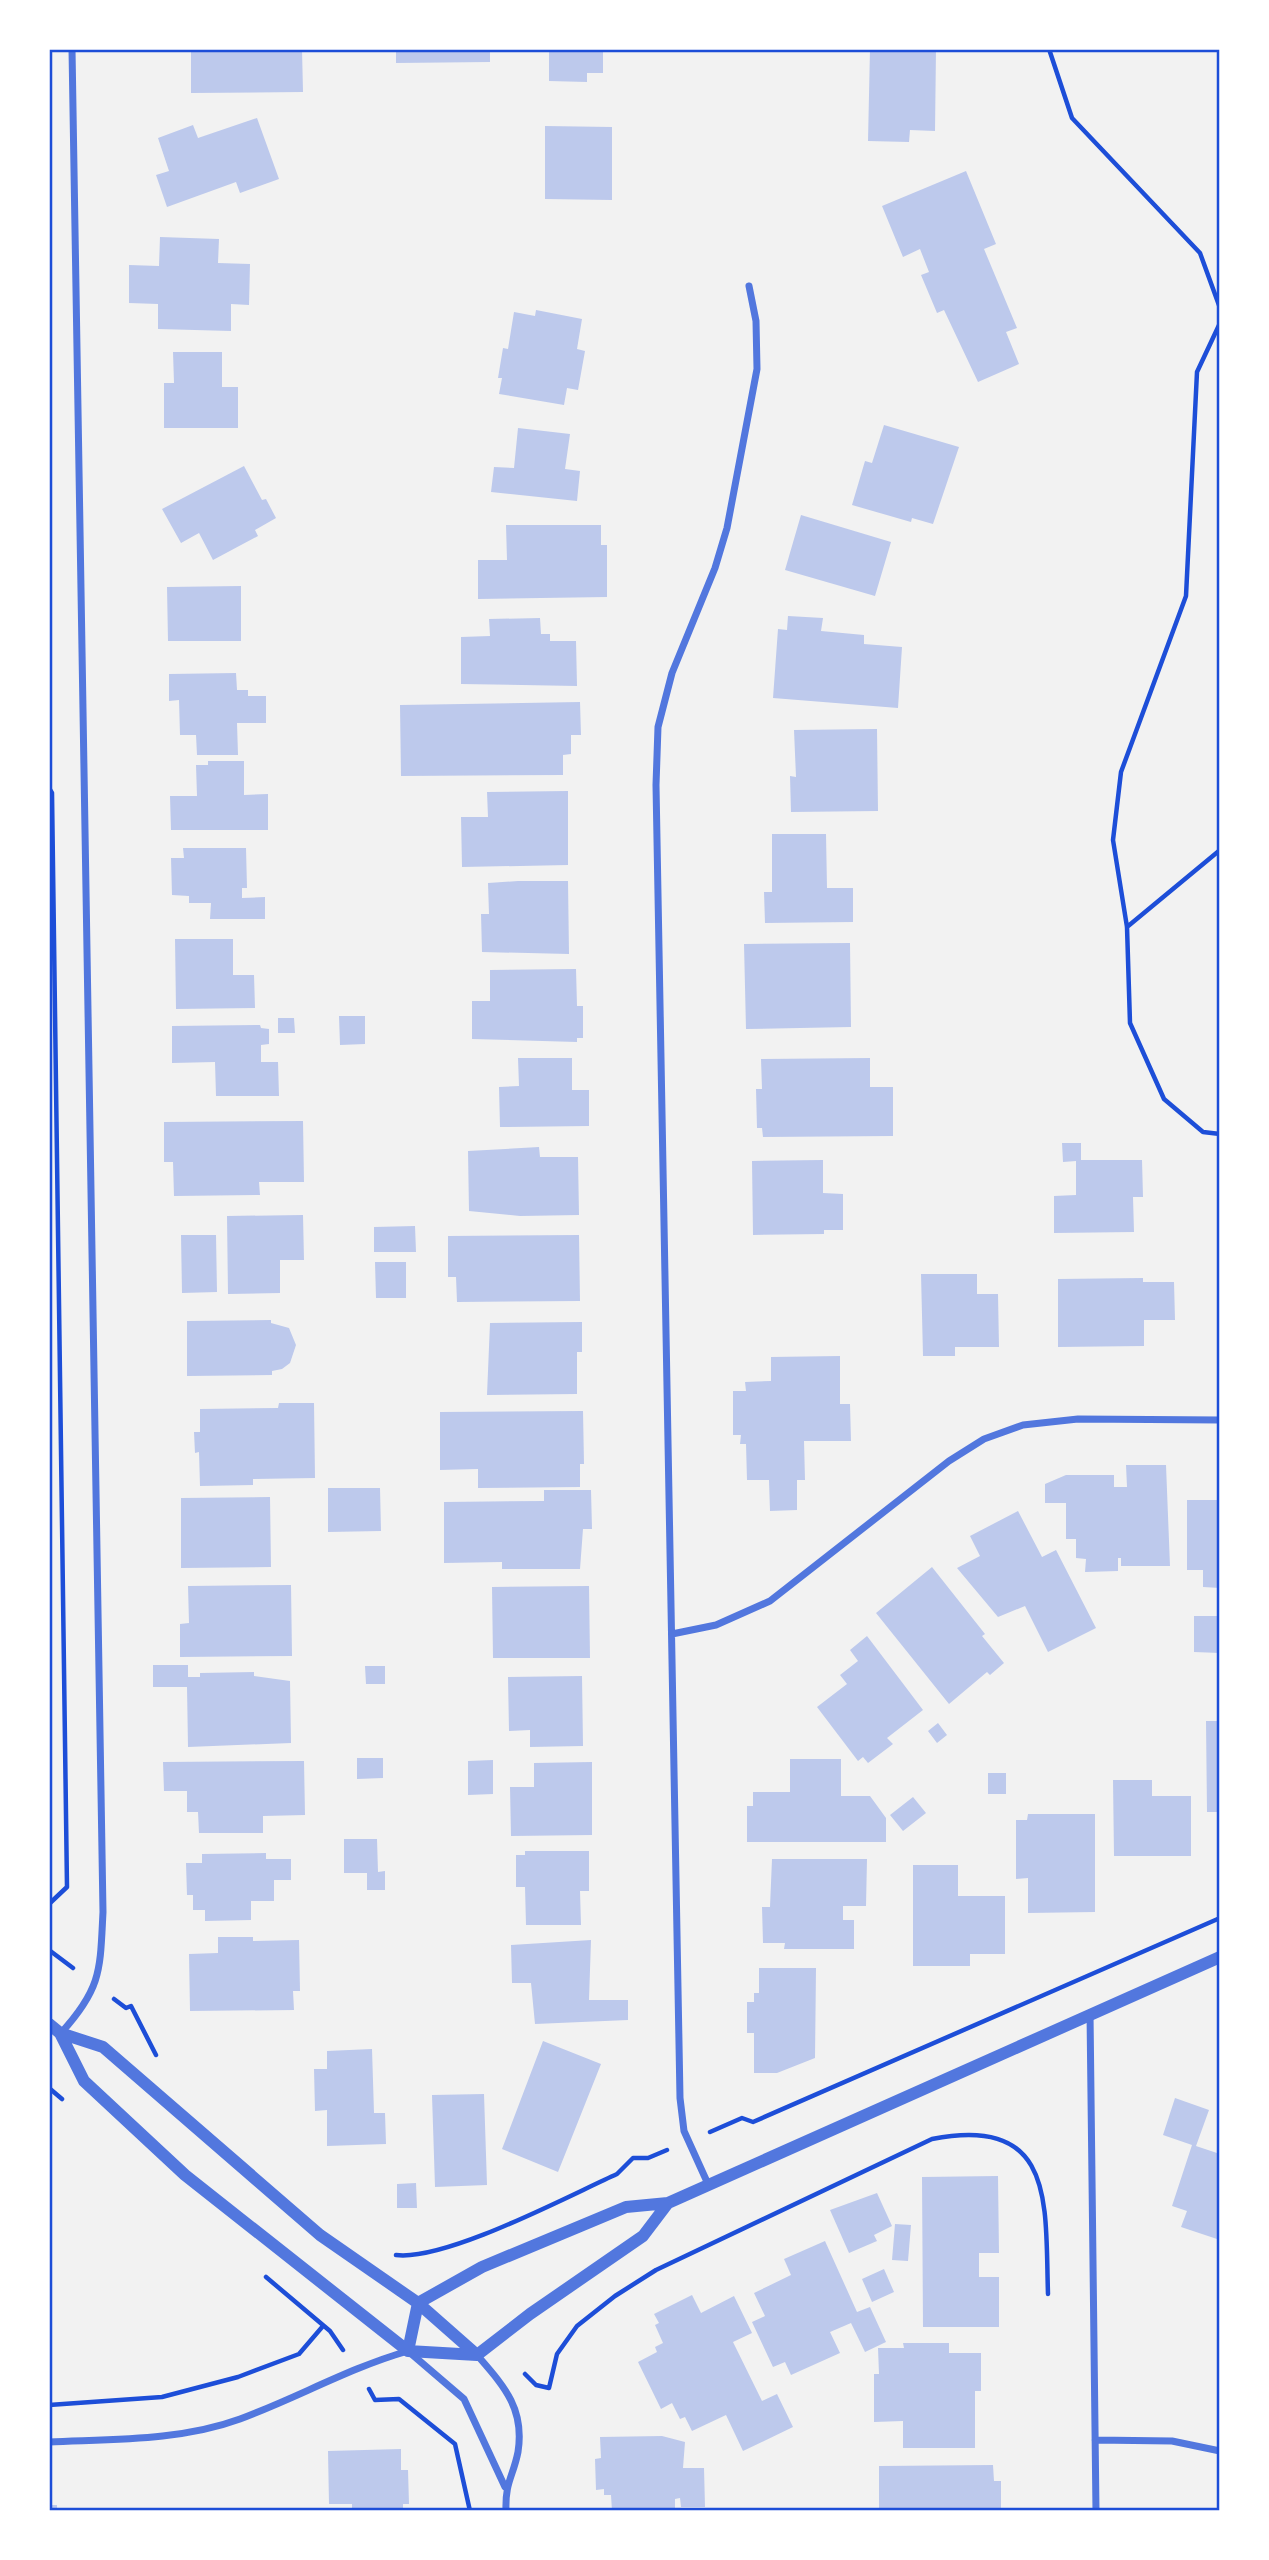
<svg xmlns="http://www.w3.org/2000/svg" width="1269" height="2560" font-family="Commissioner,sans-serif">
<rect width="100%" height="100%" fill="#f2f2f2"/>
<!-- building -->
<path fill="#bdc9ec" d="M191,49h111l1,43 -112,1z
M396,49h94v13l-94,1z
M549,49h54v24h-16v9l-38,-1z
M870,49h66l-1,82 -25,-1 -1,12 -41,-1z
M257,118l22,61 -39,14 -4,-11 -69,25 -11,-32 13,-4 -11,-33 35,-13 5,13z
M545,126l67,1v73l-67,-1z
M966,171l30,73 -12,5 33,79 -11,4 13,32 -41,18 -34,-72 -7,3 -16,-38 8,-3 -9,-23 -17,8 -21,-51z
M160,237l59,2 -1,24 32,1 -1,41 -18,-1v27l-73,-2v-25l-29,-1v-38l30,1z
M536,310l46,9 -5,30 8,2 -7,39 -11,-2 -3,17 -65,-11 3,-16h-4l5,-30 5,1 6,-37 21,4z
M173,352h49v35h16v41h-74v-45h10z
M884,425l75,22 -26,77 -21,-6 -1,4 -59,-17 13,-44 7,2z
M518,428l52,6 -5,35 15,2 -3,30 -86,-9 3,-25 20,1z
M244,466l18,34 4,-1 10,19 -21,12 3,6 -45,24 -14,-27 -18,10 -19,-34z
M801,515l90,27 -16,54 -90,-26z
M506,525h95v20h6v52l-129,2v-39h29z
M241,586v55h-73l-1,-54z
M788,616l35,2 -2,13 43,4v9l38,3 -4,61 -125,-10 5,-69 9,1z
M540,618l1,16h9v7h26l1,45 -116,-2v-47l29,-1 -1,-17z
M236,673l1,17h11v6h18v27h-29l1,32h-41l-1,-20h-16l-1,-35 -10,1v-27z
M580,702l1,33h-10v19l-8,1v20l-162,1 -1,-71z
M877,729l1,82 -87,1 -1,-36 6,1 -2,-47z
M208,761h36v34l24,-1v36h-97l-1,-34h27l-1,-31h12z
M568,791v74l-106,2 -1,-50h27l-1,-25z
M772,834h54l1,54h26v34l-88,1 -1,-31h8z
M183,848h63l1,40h-5v10l23,-1v22h-55l1,-16h-22v-7l-17,-1 -1,-37h13z
M518,881h50l1,73 -87,-2 -1,-38h8l-1,-31z
M175,939h58v36h21l1,33 -79,1z
M850,943l1,84 -105,2 -2,-85z
M576,969l1,37h6v32h-6v4l-105,-3v-38h18v-31z
M339,1016h26v28l-25,1z
M278,1018h16l1,15h-17z
M260,1025l1,3 8,1v15l-8,1v17h17l1,34h-63l-1,-34 -43,1v-37z
M518,1058h54v32h17v36l-89,1 -1,-40 20,-1z
M870,1058v29h23v49l-130,1 -1,-9h-5l-1,-39h6l-1,-30z
M303,1121l1,61h-45l1,13 -86,1 -1,-34h-9v-40z
M1062,1143h19v17h61l1,37h-10l1,35 -80,1v-37l22,-1v-34l-13,1z
M539,1147l1,10h38l1,58 -59,1 -51,-5 -1,-60z
M823,1160v33l20,1v36h-19v4l-71,1 -1,-74z
M303,1215l1,45h-24v33l-52,1 -1,-78z
M415,1226l1,26h-42v-25z
M181,1235h35l1,57 -35,1z
M579,1235l1,66 -123,1 -1,-25h-8v-41z
M375,1262h31v36h-30z
M921,1274h56v20h21l1,53h-44v9h-32z
M1143,1278v4h31l1,38h-31v26l-86,1v-68z
M271,1320v3l18,5 7,17 -6,18 -8,6 -10,2v4l-85,1v-55z
M582,1322v30h-5v42l-90,1 3,-72z
M840,1356v48h10l1,37h-47l1,39h-8v30l-27,1 -1,-31h-22l-1,-36h-6l1,-9h-8v-44h13l-1,-9 26,-1v-24z
M279,1403h35l1,75 -62,1v6l-53,1 -1,-34 -4,1 -1,-21h6v-23l78,-1z
M583,1411l1,53h-4v23l-102,1v-19l-38,1v-58z
M1126,1465h40l4,101h-49v-8h-3v13l-33,1 1,-13 -10,-1v-19h-10v-36h-21v-19l21,-9h48v12h13z
M328,1488h52l1,43 -53,1z
M544,1490h47l1,39h-9l-3,40h-78v-7l-58,1v-61l100,-1z
M270,1497l1,70 -90,1v-70z
M1187,1500h33v88l-17,-1v-17h-16z
M1018,1511l24,46 14,-7 40,78 -48,24 -23,-46 -27,11 -41,-49 23,-12 -10,-20z
M932,1567l53,67 -3,2 22,27 -14,12 -3,-3 -38,32 -73,-91z
M291,1585l1,71 -112,1v-33l9,-1 -1,-37z
M589,1586l1,72h-97l-1,-71z
M1194,1616h26v37l-26,-1z
M867,1636l56,74 -36,28 6,6 -25,19 -5,-6 -5,4 -41,-54 30,-23 -7,-9 18,-14 -8,-11z
M153,1665h35v12h12v-4l54,-1v4l36,5 1,62 -103,4 -1,-60h-34z
M365,1666h20v18h-19z
M582,1676l1,70 -53,1v-17l-21,1 -1,-54z
M1206,1721h14v91h-13z
M938,1723l9,12 -10,8 -9,-12z
M357,1758h26v20l-26,1z
M790,1759h51v37h29l16,22v24h-139v-36h6v-14h37z
M493,1760v34l-25,1v-34z
M304,1761l1,54 -42,1v17h-64l-1,-21h-11v-21h-23l-1,-29z
M592,1762v73l-81,1 -1,-49h24v-24z
M988,1773h18v21h-18z
M1113,1780h39v16h39v60h-77z
M913,1797l13,16 -23,18 -13,-16z
M1028,1814h67v98l-67,1v-35l-12,1v-59h11z
M344,1839h33l1,33 7,-1v19h-18v-17h-23z
M525,1851h64v40h-9l1,34h-55l-1,-38h-9v-32h9z
M266,1853v6h25v21h-17v21h-23v19l-46,1v-11h-12v-15h-6l-1,-32h16v-9z
M772,1859h95l-1,47h-23v14h11v29h-70l1,-6h-22l-1,-36h8z
M913,1865h45v31h47v58h-35v12h-57z
M218,1937h35v4l46,-1 1,51h-7l1,19 -104,1 -1,-57 29,-1z
M591,1940l-2,60h39v20l-93,4 -4,-41h-19l-1,-38z
M759,1968h57l-1,90 -38,15h-23v-40h-7v-31h7v-9h5z
M543,2041l58,23 -43,108 -56,-23z
M372,2049l2,64h11l1,31 -59,2v-36l-12,1 -1,-42h13v-18z
M484,2094l3,91 -52,2 -3,-92z
M1175,2098l34,12 -13,36 24,8v86l-39,-13 6,-16 -15,-5 20,-61 -29,-10z
M998,2176l1,77h-20v24h20v50h-76l-1,-150z
M416,2183l1,25h-20v-24z
M877,2193l15,33 -18,9 3,6 -28,12 -19,-43z
M895,2224l16,1 -3,36 -16,-1z
M825,2241l32,71 13,-5 16,35 -21,10 -14,-29 -21,9 10,21 -49,22 -6,-13 -12,5 -21,-45 13,-6 -11,-23 37,-18 -7,-16z
M884,2269l10,23 -22,10 -10,-23z
M692,2295l9,18 33,-17 18,37 -19,9 29,59 15,-7 16,33 -50,24 -17,-36 -34,16 -7,-14 -5,2 -8,-16 -11,6 -23,-47 19,-10 -2,-5 8,-4 -8,-18 4,-2 -5,-9z
M903,2343h46v10h32v38h-6v57h-72v-27l-29,1v-48h5l-1,-26h26z
M662,2436l23,6 -2,26h21l1,39h-24l-1,-9 -5,1v12h-63l-1,-16h-7v-6l-8,1 -1,-31 6,-1 -1,-21z
M401,2449v21h7l1,34h-6v7h-51v-7h-23l-1,-53z
M993,2465l1,16h7v30h-122v-45z
M49,2505h8v4l34,-1v3h-42z"/>
<g fill="none" stroke-linecap="round" stroke-linejoin="round">
<!-- path -->
<path stroke="#1d4ed8" stroke-width="4.5" d="M1049,49l23,69 128,135 20,55
M1220,323l-23,49 -11,224 -65,176 -8,68 14,87 3,96 34,76 39,33 17,2
M49,788l3,5 15,1094 -18,17
M1127,927l93,-77
M49,1950l24,18
M114,1999l12,9 5,-2 25,49
M49,2088l13,11
M710,2132l32,-14 11,4 467,-204
M396,2255c50,6 170,-58 221,-81l16,-16h15l19,-8
M266,2277l64,54 13,19
M525,2374l11,11 13,3 8,-34 20,-28 38,-30 41,-26 276,-131c124,-24 113,65 116,155
M369,2389l6,11 24,-1 56,45 15,67
M49,2405l113,-8 76,-20 61,-23 24,-28"/>
<!-- minor -->
<path stroke="#5277de" stroke-width="7" d="M672,1634l44,-9 54,-24 179,-140 35,-22 39,-14 55,-6 142,1
M1090,2013l6,498
M61,2033c41,-45 39,-63 42,-121l-31,-1863
M708,2184l-24,-53 -4,-33 -24,-1313 2,-58 14,-54 43,-105 12,-40 30,-159 -1,-48 -7,-35
M477,2355c26,30 48,53 41,97 -5,25 -13,30 -12,59
M1095,2440l77,1 48,10
M49,2442c63,-3 131,-1 191,-23 57,-21 109,-51 168,-68l56,48 41,88"/>
<!-- tertiary -->
<path stroke="#5277de" stroke-width="12" d="M49,2024l11,9 24,48 101,94 223,176
M60,2033l43,14 217,188 98,68 59,52
M408,2351l10,-48 64,-36 144,-60 42,-4 552,-246
M408,2351l69,4 53,-41 113,-78 25,-33"/>
</g>
<!-- border -->
<rect width="1269" height="2560" fill="none" stroke="#ffffff" stroke-width="102"/>
<rect x="51" y="51" width="1167" height="2458" fill="none" stroke="#1d4ed8" stroke-width="2.5"/>
</svg>
